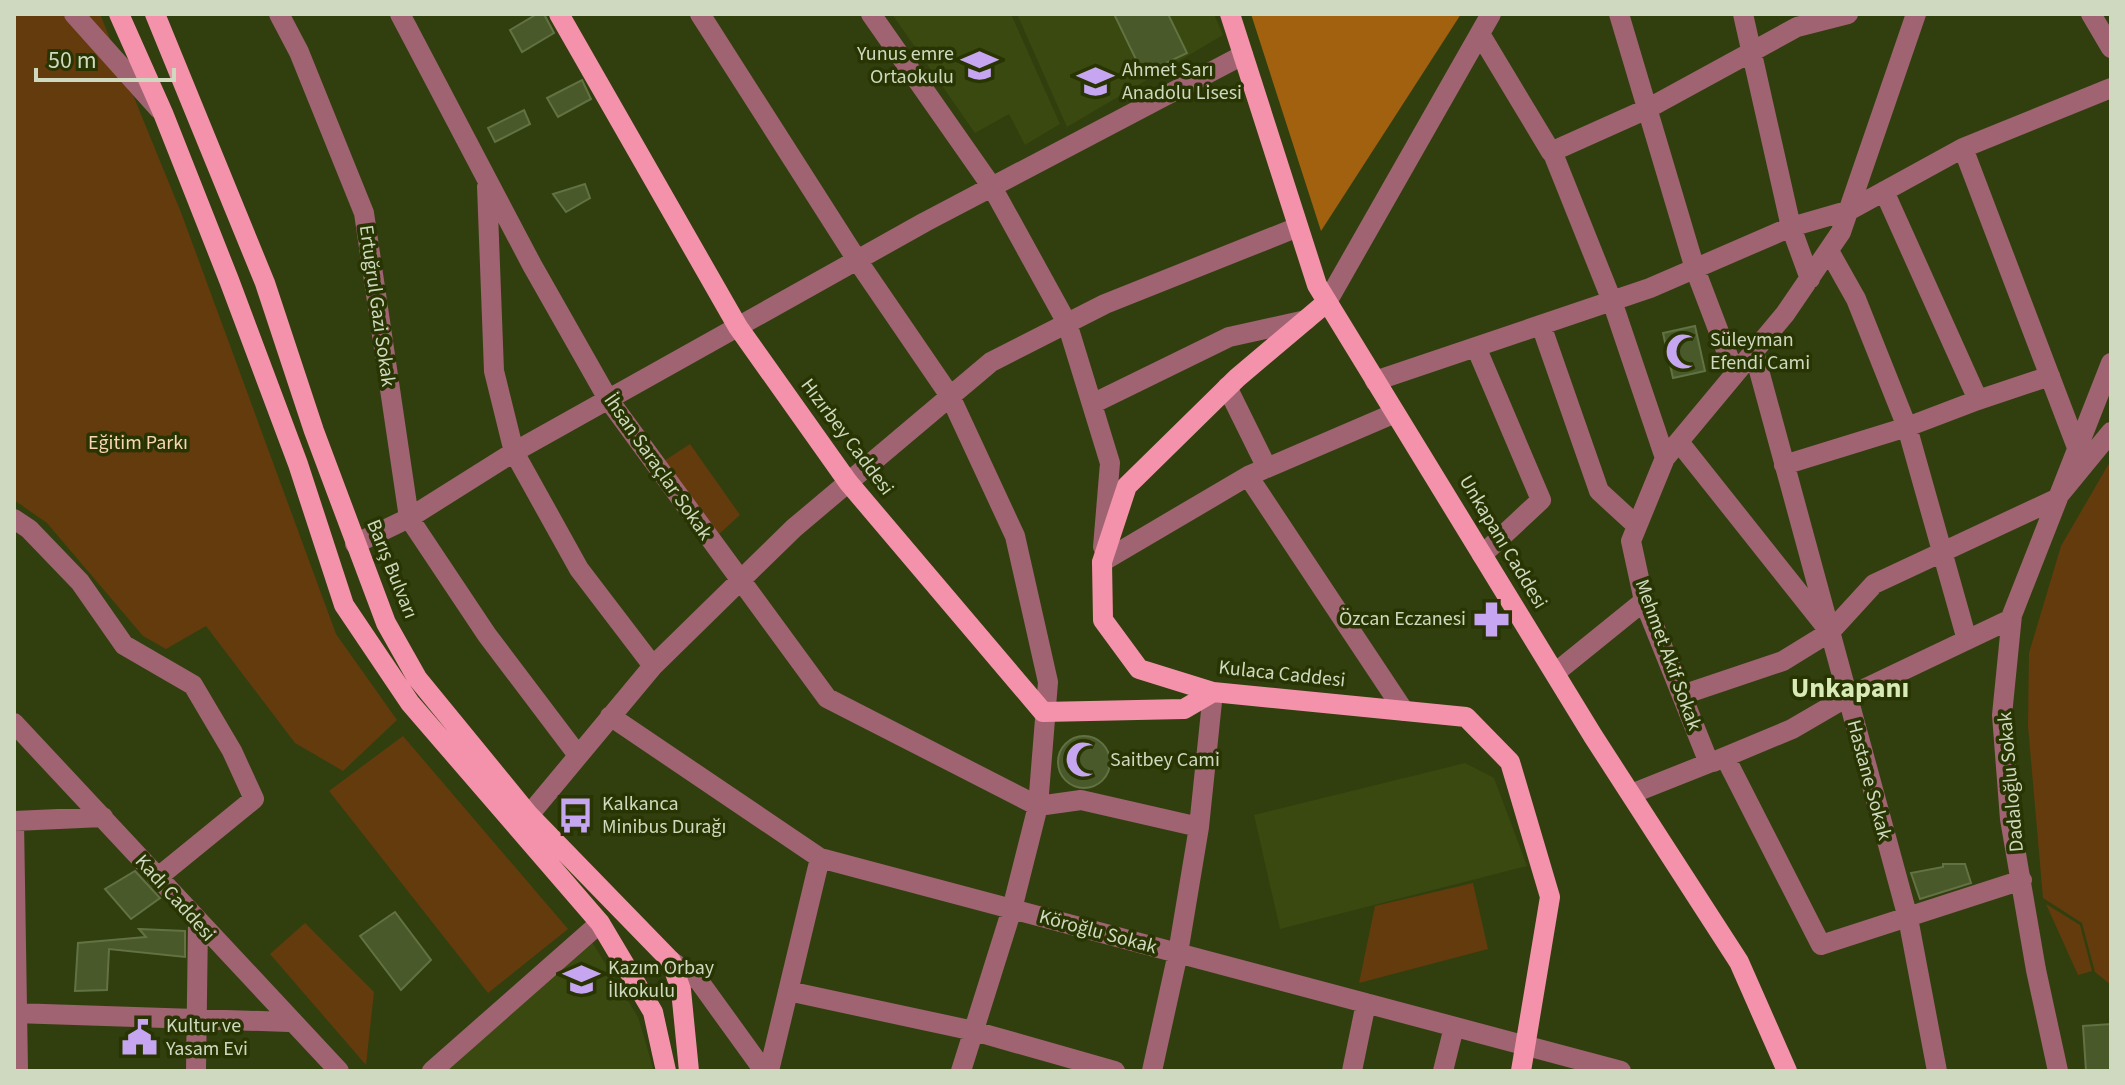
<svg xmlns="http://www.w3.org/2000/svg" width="2125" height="1085" font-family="'Source Sans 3',sans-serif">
<rect width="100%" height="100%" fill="#313f0f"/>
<!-- built -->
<path fill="#39490f" d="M892,14h119l49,110 -35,21 -16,-31 -34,19z
M1017,14h197l9,21 -156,92z
M1465,763l29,15 33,88 -247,63 -26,-114z
M592,942l46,75 16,54h-210z"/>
<!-- green -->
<path fill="#633b0d" d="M14,14h86l82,201 154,419 61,86 -54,51 -48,-28 -89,-117 -40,23 -23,-13 -96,-113 -33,-23z
M690,444l50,71 -21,19 -55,-73z
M2111,460v525l-16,-13 -13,-49 -39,-25 -15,-172 1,-73 32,-107z
M403,736l165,193 -80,64 -159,-202z
M1473,883l15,66 -129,34 16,-77z
M2046,904l34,21 12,46 -14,4z
M305,923l69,69 -8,73 -96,-111z"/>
<!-- forest -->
<path fill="#a2610f" d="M1251,14h210l-140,217z"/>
<!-- building -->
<path fill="#4a592a" stroke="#627242" stroke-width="2" d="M537,14h7l10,19 -32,19 -12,-22z
M1114,14h54l19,39 -44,21z
M582,80l9,19 -33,18 -11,-19z
M524,110l6,14 -35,18 -7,-14z
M585,184l5,14 -24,14 -13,-18z
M1695,326l10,45 -32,7 -10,-45z
M1058 762a26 26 0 1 1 52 0a26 26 0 1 1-52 0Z
M1943,864h22l6,19 -51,16 -9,-26 32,-6z
M135,871l25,27 -29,21 -26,-30z
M395,912l36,48 -30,30 -41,-54z
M139,929l46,2v26l-76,-8 -2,41 -32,1 3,-48 68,-6z
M2111,1024v47h-25l-3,-45z"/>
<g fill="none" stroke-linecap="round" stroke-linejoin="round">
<!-- minor -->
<path stroke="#a06372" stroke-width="20" d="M74,14l85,95
M279,14l20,38 65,161 45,305 78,117 90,119
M400,14l132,251 76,134 219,299 211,108
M700,14l157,246 93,136 65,140 33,146 -10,124 -26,103 -51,162
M871,14l121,173 75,136 43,140 -7,84
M1619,14l76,255 40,105
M2091,14l20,34
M1480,34l71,118 96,-43 150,-82 51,-13
M1963,148l113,297
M1552,151l60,150 53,157
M487,186l7,185 20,81 65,117 74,97
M1884,191l94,209 72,-24
M1829,251l27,48 51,128 71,-27
M1810,279l-19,-52 59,-17 113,-62 148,-60
M1327,302l164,-288
M1541,325l58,166 38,35
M1476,347l65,153 -59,55
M1754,352l154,566 29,153
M1375,381l275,-93 141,-61 -48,-213
M1227,387l40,81
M1092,404l137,-67 77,-17
M1395,413l-147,63 156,235
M1679,442l151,190 -47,29 -101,34
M1784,465l123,-38 60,213
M14,519l15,10 51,53 44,63 69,40 39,66 22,48 -97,79
M355,544l54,-26 105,-66 411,-230 318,-167
M1102,562l146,-86
M1830,632l44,-48 182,-85 55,-67
M1555,673l89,-72
M610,716l210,142 801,213
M14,723l325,348
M1725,757l96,188 201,-65
M1713,762l79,-33 55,-32 164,-78
M1631,794l78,-31 -65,-162 -13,-60 34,-83 120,-144 56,-82 75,-218
M1038,806l43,-6 118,27
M529,815l124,-149 141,-138 197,-166 114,-58 193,-77
M14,821l4,250
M14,821l89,-4
M671,961l28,20 65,90
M788,991l186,40 141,40
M14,1013l275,9
M196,1071l2,-148
M432,1071l168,-148
M769,1071l51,-213
M1152,1071l26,-118 21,-126 14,-135
M1352,1071l14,-68
M1443,1071l11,-44
M2058,1071l-22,-101 -26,-151 -8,-104 10,-100 99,-252"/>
<!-- major -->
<path stroke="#f592ab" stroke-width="20" d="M119,14l44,99 66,167 69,184 46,141 66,98 190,220 53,89 13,59
M155,14l110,269 49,148 72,192 31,55 112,137 142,146 10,29 8,81
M559,14l179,313 110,155 195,230 141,-3 29,-17
M1230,14l87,271 276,451 146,226 48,109
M1327,302l-90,76 -110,108 -25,76 1,58 36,49 74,23 253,25 44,45 40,135 -29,174"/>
</g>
<!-- icons -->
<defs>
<symbol id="school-bare" viewBox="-9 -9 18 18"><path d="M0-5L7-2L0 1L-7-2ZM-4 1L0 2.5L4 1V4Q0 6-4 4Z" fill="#c6a6f0" stroke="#283503" stroke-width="2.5" paint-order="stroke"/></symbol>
<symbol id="mosque-bare" viewBox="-9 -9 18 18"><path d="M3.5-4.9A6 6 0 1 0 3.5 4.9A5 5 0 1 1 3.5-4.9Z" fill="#c6a6f0" stroke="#283503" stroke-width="2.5" paint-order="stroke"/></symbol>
<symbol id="pharmacy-bare" viewBox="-9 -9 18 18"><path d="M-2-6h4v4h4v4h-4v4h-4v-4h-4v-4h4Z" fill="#c6a6f0" stroke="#283503" stroke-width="2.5" paint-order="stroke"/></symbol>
<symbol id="bus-bare" viewBox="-9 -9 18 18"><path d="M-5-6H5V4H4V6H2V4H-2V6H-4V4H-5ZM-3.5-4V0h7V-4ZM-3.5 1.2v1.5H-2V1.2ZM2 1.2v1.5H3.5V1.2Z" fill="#c6a6f0" stroke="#283503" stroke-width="2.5" paint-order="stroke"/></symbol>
<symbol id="civic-bare" viewBox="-9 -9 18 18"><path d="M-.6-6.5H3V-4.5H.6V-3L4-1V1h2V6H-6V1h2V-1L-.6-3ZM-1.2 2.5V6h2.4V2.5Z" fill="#c6a6f0" stroke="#283503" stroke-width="2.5" paint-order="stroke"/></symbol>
</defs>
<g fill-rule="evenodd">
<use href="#school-bare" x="954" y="40" width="51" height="51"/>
<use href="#school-bare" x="1070" y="56" width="51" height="51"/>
<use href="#mosque-bare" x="1658" y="326" width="51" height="51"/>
<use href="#pharmacy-bare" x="1466" y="594" width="51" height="51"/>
<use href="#mosque-bare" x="1058" y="734" width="51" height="51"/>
<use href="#bus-bare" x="550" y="790" width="51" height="51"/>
<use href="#school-bare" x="556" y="954" width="51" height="51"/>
<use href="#civic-bare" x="114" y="1012" width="51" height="51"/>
</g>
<g text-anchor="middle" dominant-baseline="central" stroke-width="7" stroke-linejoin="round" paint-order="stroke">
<!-- poi labels -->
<g font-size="20" fill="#cfd9bf" stroke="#283503" text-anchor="start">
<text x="954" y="54" text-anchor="end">Yunus emre<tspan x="954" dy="23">Ortaokulu</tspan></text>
<text x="1122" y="70">Ahmet Sarı<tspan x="1122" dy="23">Anadolu Lisesi</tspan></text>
<text x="1710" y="340">Süleyman<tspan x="1710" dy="23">Efendi Cami</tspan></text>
<text x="1466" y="619" text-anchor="end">Özcan Eczanesi</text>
<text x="1110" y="760">Saitbey Cami</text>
<text x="602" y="804">Kalkanca<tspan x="602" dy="23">Minibus Durağı</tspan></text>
<text x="608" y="968">Kazım Orbay<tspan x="608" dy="23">İlkokulu</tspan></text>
<text x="166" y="1026">Kultur ve<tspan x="166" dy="23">Yasam Evi</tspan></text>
</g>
<!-- street labels -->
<g font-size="20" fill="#cfd9bf" stroke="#283503">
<text transform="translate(377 306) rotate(82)">Ertuğrul Gazi Sokak</text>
<text transform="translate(847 437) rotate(53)">Hızırbey Caddesi</text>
<text transform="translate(658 467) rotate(55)">İhsan Saraçlar Sokak</text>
<text transform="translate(1503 542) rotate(59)">Unkapanı Caddesi</text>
<text transform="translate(392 569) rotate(68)">Barış Bulvarı</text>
<text transform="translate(1668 655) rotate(70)">Mehmet Akif Sokak</text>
<text transform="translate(1282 674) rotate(6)">Kulaca Caddesi</text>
<text transform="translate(1869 780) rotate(75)">Hastane Sokak</text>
<text transform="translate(2011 782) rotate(-95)">Dadaloğlu Sokak</text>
<text transform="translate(175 898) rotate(48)">Kadı Caddesi</text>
<text transform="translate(1098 932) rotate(15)">Köroğlu Sokak</text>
</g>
<!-- park labels -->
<g font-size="20" fill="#f9d5b4" stroke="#283503">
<text x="138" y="443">Eğitim Parkı</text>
</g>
<!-- district labels -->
<g font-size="28" font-weight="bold" fill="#d8ebb7" stroke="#283503">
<text x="1850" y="688">Unkapanı</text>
</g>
</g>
<!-- border -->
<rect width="2125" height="1085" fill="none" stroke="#cfd9bf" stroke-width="32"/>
<!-- scale -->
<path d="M36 68v12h138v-12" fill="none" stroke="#cfd9bf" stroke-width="4"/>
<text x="48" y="68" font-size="24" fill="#cfd9bf" stroke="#283503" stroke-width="6" paint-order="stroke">50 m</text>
</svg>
